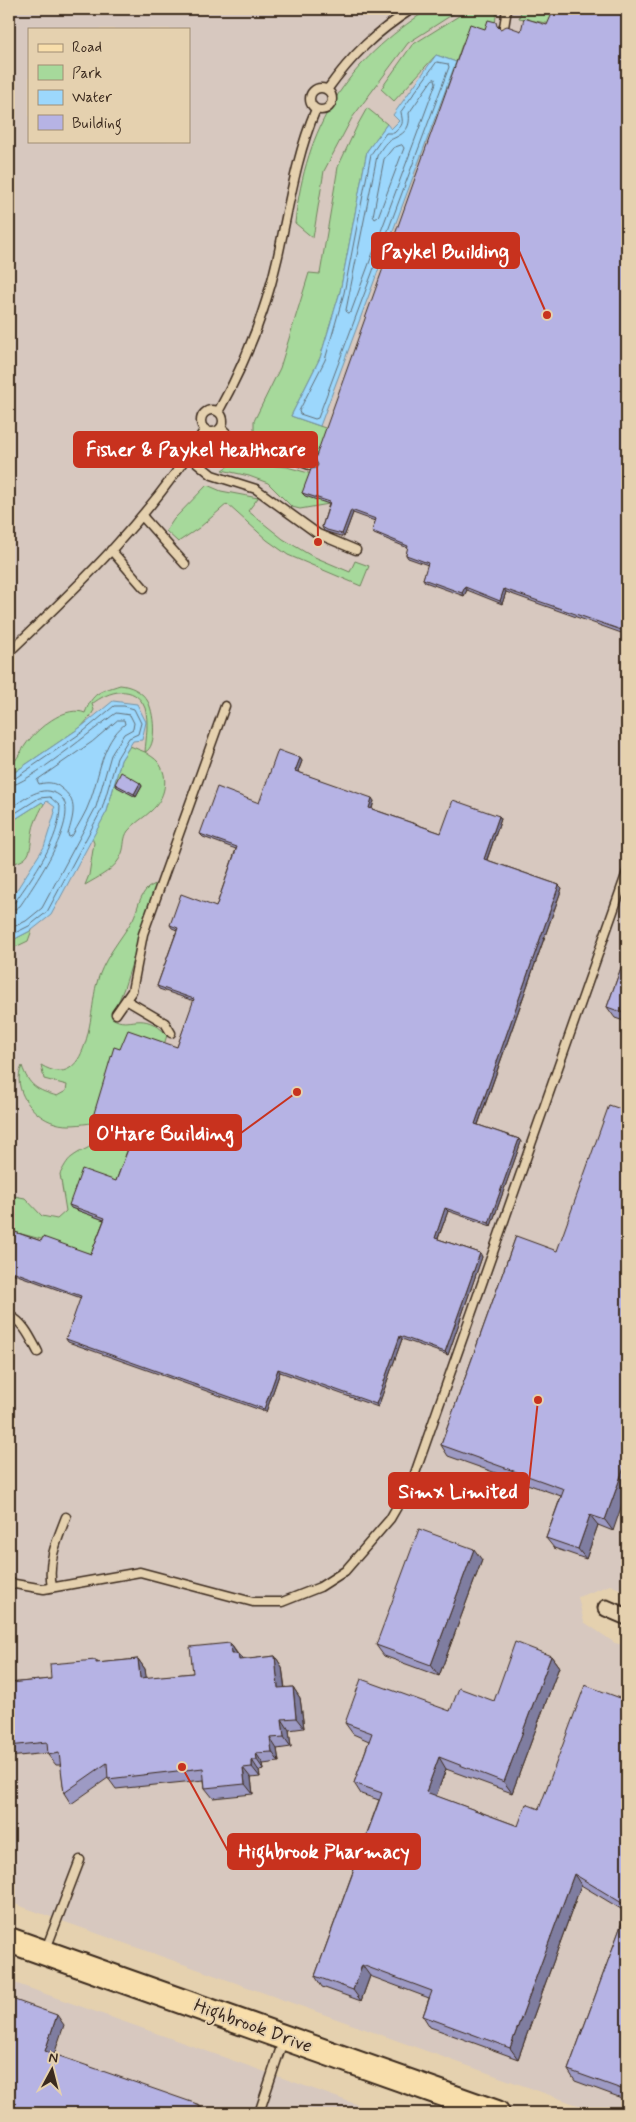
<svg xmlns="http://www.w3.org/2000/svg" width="636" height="2122" font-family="Mynerve,sans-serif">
<rect width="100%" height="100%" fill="#e5d1af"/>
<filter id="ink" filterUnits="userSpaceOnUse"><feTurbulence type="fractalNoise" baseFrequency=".02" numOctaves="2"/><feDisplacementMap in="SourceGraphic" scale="10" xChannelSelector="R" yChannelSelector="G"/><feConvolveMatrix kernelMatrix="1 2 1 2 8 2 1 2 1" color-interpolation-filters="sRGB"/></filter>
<g filter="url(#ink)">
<!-- built -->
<path fill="#d7c8bf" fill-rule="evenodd" d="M9,9h618v1583l-17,-7 -32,12 6,25 31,21 12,3v467h-27l-591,-211zM29,29h160v112h-160z
M9,1981l372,132h-372z"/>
<!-- green -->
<path fill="#a6d99b" stroke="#70825c" d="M429,9h32l-53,34 -56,75 -28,53 -11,67 -18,-15c11,-98 51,-161 134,-214z
M470,9h27l-2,15 -8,8 -21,11 -3,-1 -7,20 -20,-7 -42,46 -13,-12 31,-44z
M522,9h35l-6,15 -32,-6z
M367,108l20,16 -20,27 -27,141 -20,66 -29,58 37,13 -9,26 -31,-12 -34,-6v-16l26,-53 29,-95 11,1 18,-107 19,-41z
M240,458l7,5 40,4 25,7 17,30 -29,5 -8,-2 -24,-24 -19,-7 -27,-6z
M207,485l14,6 37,7 -10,13 35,28 27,16 40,17 5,-11 14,5 -8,20 -73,-31 -21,-15 -40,-36 -28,24 -21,14 -12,-11 8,-12z
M120,685c11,1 21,6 27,15 7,10 11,47 -2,52 4,3 10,6 13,10 12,15 7,37 -7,49 -7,7 -17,12 -23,20 -5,7 -3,14 -6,22 -5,16 -24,24 -37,32l4,-10 5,-32 -2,-5 15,-27 14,-51 9,-14 15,6c1,-14 4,-30 0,-44 -10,-25 -37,-17 -53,-4l2,6 -4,7 -9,10 -72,49v-8c9,-9 13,-20 21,-29 12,-14 37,-34 55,-26 8,-21 14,-21 35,-28z
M42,802l2,2c-3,5 -10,19 -11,25 -4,21 1,31 -24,35v-41z
M158,883l-34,105 -12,30c18,12 30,-10 55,17l-28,94 -20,56 -48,23 36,13 -15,40 -47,-21 -35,-9 6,-16 -7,-3v-17l16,3 17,18 15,3 9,-8 -6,-37c3,-5 7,-14 12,-17 17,-13 24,-4 21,-34 -12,1 -26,4 -38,0 -22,-6 -44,-34 -33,-57 7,20 15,24 35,30l9,-5 1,-6 -23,-6 -3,-14c48,29 49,-53 55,-79 6,-26 24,-45 37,-67 5,-10 6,-23 15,-31 3,-2 7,-4 10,-5z
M32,930l-4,11 -19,9v-8z"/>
<!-- water -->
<path fill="#9cd7fc" stroke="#7592a3" d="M436,55l20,7 -136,364 -29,-10 29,-58 20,-66 27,-141 20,-27 4,5 8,-8 -6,-6z
M113,701l24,3 9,18 -4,18 -9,1 -12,19 -14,51 -56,104 -19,15 -23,12v-40l35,-55 11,-35 -2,-2 2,-3 -8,-6 -3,3 -2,-2 -33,21v-47l72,-49z"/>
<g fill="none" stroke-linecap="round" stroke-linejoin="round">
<!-- shore -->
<path stroke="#626f77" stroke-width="1" d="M437,62l11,2 1,3 -131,351 -3,1 -15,-5 -1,-3 26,-51 19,-67 27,-139 15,-21h8c10,-9 9,-9 7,-21z
M435,79l1,4 -85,229 -4,1 -1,-3 31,-154c3,-5 8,-14 13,-16 14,-6 21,-11 19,-27l23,-33z
M402,145l2,3 -26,69 -3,2 -2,-3 11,-57 9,-11z
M118,720h6l1,4c-24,19 -25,51 -35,77 -4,12 -12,24 -18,35l-3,1 -1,-3c5,-18 11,-33 -7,-46 -7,-6 -13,-6 -22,-4l-2,-4 55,-38z
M9,780l5,-1 70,-48 30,-25h10l10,3 7,14 -3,11 -9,4 -12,20 -15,51 -55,103 -18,14 -20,10
M9,786c18,-1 88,-60 107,-73l14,2 4,8 -1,6 -9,5 -13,21 -15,52 -54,101 -16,13 -17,8
M9,809c15,-9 33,-27 51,-13 23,19 -27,91 -40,110l-5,3 -6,1
M9,817l30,-19 11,-1 10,9c0,34 -26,68 -45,96l-6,2"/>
<defs>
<path id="lane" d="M504,27l3,-18
M310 99a11 11 0 1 1 22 0a11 11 0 1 1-22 0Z
M327,90c25,-35 49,-58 85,-81
M201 421a11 11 0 1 1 22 0a11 11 0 1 1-22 0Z
M218,412c27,-48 48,-102 60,-156 11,-50 18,-100 38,-147
M221,428l20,18 24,9 20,1 30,11
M189,456l23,19 44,14 62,45 38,16
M142,516l43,48
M111,550l33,38
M9,652c72,-68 144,-138 196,-223
M126,1000l39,23 6,10
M116,1014l16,-23 11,-57 82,-228
M9,1315c15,8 21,22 29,37
M9,1583l35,6 96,-17 113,30h29l38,-15 25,-16 45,-52 23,-40 214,-607
M52,1587c-5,-25 5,-47 14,-70
M46,1949l34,-89
M259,2113l24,-72"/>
<path id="street" d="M606,1608l21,9"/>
<path id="primary" d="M9,1940l488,173"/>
</defs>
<!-- lane casing -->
<use href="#lane" stroke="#3b2a1e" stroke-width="11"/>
<!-- street casing -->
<use href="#street" stroke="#3b2a1e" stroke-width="19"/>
<!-- primary casing -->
<use href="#primary" stroke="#3b2a1e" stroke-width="28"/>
<!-- lane -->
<use href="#lane" stroke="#e5d1af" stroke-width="8"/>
<!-- street -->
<use href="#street" stroke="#e5d1af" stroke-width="15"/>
<!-- primary -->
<use href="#primary" stroke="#f8deab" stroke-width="24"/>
</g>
<!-- wall -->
<path fill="#9d9ac4" stroke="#3b2a1e" d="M627,9v626l-121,-43 -4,12 -35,-14 -3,6 -39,-14 -2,-3 5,-14 -20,-7 -2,-3 2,-7 -34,-14 -2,-3 3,-10 -22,-8 -9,24 -14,-4 -6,-2 -2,-4 7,-23 -24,-8 -3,-3 16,-28 167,-436 14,-3v2l1,1 21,2z
M300,758l2,3 -4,11 76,29 -2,8 69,24 58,-17 2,3 -14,41 72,25 3,3 -84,237 41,14 2,3 -30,84 -43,-15 -10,28 42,14 2,4 -34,98 -46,-16 -24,68 -98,-35 -14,40 -198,-70 -2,-3 15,-41 -72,-26v-42l32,11 50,13 13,-34 -33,-12 -2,-3 47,-24 16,-43 -38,-15 -2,-3 28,-71 57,-2 17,-46 -35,-12 -2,-3 20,-56 -5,-2 -2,-3 46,-18 20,-58 -33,-12 -3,-3 59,-31z
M140,783l2,3 -6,11 -19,-10 -2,-3z
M627,951v71l-12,-4 -8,-11z
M516,1236l97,295 -15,-6 -12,34 -32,-11 -8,-10 15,-42 -113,-40 -7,-11z
M482,1560l-43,116 -55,-20 -8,-11z
M230,1643l12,17 33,-4 7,11 3,21 8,-1 7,11 4,30 -15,2 2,17 -14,2 2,13 -16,2 1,6 -5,1 1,6 -9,1 2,16 -40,4 -8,-10 -1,-8 -88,9 -8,-11 -37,26 -7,-11 -3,-28h-5l-8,-10v-2l-39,4v-74l42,-4 45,-19 2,3 40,-4 7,10 1,9 47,-5z
M551,1656l8,11 -47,126 -66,-24 -10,27 82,30 21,-17 88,-116v407l-52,-19 -7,-11 58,-158 -45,-27 -63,174 -88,-32 -7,-11 6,-18 -59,-22 -9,25 -39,-14 -7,-11 64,-176 -18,-6 -7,-11 15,-42 -16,-7 -8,-11 105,-12 44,-10z"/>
<!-- shaded-wall -->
<path fill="#7f7da0" stroke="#3b2a1e" d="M351,510l2,3 -9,24 -2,-3z
M465,587l2,3 -3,6 -2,-3z
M504,589l2,3 -4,12 -2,-3z
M300,758l2,3 -5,13 -2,-3z
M140,783l2,3 -6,11 -2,-3z
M372,798l2,3 -3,10 -2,-3z
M499,816l2,3 -15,43 -2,-3z
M559,885l3,3 -85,239 -2,-3z
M519,1139l2,3 -30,84 -2,-3z
M445,1208l3,3 -11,30 -2,-3z
M480,1253l2,4 -34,98 -3,-3z
M400,1336l2,3 -24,68 -2,-3z
M278,1369l2,3 -14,40 -2,-3z
M627,1459v31l-14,41 -8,-11z
M590,1515l8,10 -12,34 -8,-10z
M474,1549l8,11 -43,116 -8,-11z
M230,1643l7,11h-6z
M238,1654l8,10 -7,-4z
M275,1656l7,11 4,32 -8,-11z
M551,1656l8,11 -47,126 -8,-11z
M138,1659l7,10 3,20 -8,-11z
M293,1687l7,11 4,30 -8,-10z
M282,1719l7,11 2,17 -7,-10z
M270,1738l7,11 2,13 -7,-10z
M256,1753l7,11 1,6 -7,-10z
M439,1757l7,12 -13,35 -7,-12z
M252,1760l7,11 1,6 -8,-10z
M243,1768l8,10 2,16 -8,-10z
M574,1874l7,11 -63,174 -8,-11z
M362,1965l8,11 -9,25 -8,-11z
M57,2015l7,10 -12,36 -7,-10z
M200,2105l5,8h-8z"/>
<!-- building -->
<path fill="#b6b3e4" stroke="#3b2a1e" d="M554,9h73v623l-123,-43 -4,12 -35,-14 -3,6 -39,-14 5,-16 -22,-8 2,-9 -36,-15 4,-12 -25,-9 -9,24 -15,-4 -5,-3 8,-25 -28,-9 9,-24 5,-1 2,-3 -3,-6 155,-435 15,5 3,-9 8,2 1,4 3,3 7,-3 14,5 3,-13 23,7z
M278,750l22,8 -5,13 77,27 -3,10 72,25 12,-33 46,16 -15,43 75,26 -84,239 44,15 -30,84 -44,-15 -10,30 45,15 -35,99 -45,-16 -24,68 -98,-35 -14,40 -198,-70 15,-43 -72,-26v-40l32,11 2,-4 48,17 14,-36 -36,-13 13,-36 34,12 17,-45 -41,-16 22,-73 6,2 8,-19 49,17 17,-48 -37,-13 21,-58 -8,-3 11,-31 35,13 21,-60 -37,-13 17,-47 42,16z
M121,772l19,11 -6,11 -19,-10z
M627,951v63l-20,-7z
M609,1105l18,6v348l-22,61 -15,-5 -12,34 -32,-11 18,-49 -123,-44 75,-209 41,15z
M419,1529l55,20 -43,116 -55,-20z
M515,1642l36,14 -47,126 -65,-25 -13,35 92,34 8,-22 13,5 46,-124 38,14 2,-7 2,1v213l-53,-32 -64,174 -87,-32 9,-25 -70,-26 -9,25 -38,-14 67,-183 -28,-10 18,-50 -27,-10 16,-44 89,32 9,-23 35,13z
M230,1643l1,11h7l1,6 36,-4 3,32 15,-1 3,31 -14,1 2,18 -14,1 2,14 -16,1 1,7h-5v7l-9,1 2,16 -40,4 -2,-20 -95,11 -1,-16 -43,30 -5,-40 -11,2 -1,-13 -38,4v-63l42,-4 -1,-15 46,-4v3l42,-4 2,19 53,-5 -3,-26z
M627,1909v182l-59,-21z
M9,1998l48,17 -12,36 155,54 -3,8h-188z"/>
</g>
<g text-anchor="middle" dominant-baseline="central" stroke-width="4" stroke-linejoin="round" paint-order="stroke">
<!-- street labels -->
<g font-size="19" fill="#3b2a1e" stroke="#e5d1af">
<text transform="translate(253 2026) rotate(20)">Highbrook Drive</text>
</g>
</g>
<!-- callouts -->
<path fill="none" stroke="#c8321e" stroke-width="2" d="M547 315L519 251M318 542L317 449M297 1092L241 1133M538 1400L528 1491M182 1767L228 1851"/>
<g fill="#c8321e" stroke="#e5d1af" stroke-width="2">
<circle cx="547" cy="315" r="5"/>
<circle cx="318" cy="542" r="5"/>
<circle cx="297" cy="1092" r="5"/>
<circle cx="538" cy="1400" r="5"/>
<circle cx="182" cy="1767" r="5"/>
</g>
<g fill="#c8321e" stroke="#c8321e" stroke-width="2">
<rect x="372" y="233" width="147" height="35" rx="5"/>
<rect x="74" y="432" width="243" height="35" rx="5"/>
<rect x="90" y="1115" width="151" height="35" rx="5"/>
<rect x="389" y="1473" width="139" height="35" rx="5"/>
<rect x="228" y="1834" width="192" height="35" rx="5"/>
</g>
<g font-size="20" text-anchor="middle" font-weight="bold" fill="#fff">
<text x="445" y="258">Paykel Building</text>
<text x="196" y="456">Fisher &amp; Paykel Healthcare</text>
<text x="165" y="1140">O'Hare Building</text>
<text x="458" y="1498">Simx Limited</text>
<text x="324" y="1858">Highbrook Pharmacy</text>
</g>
<!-- margin -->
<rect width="636" height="2122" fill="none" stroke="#e5d1af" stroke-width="30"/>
<rect x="15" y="15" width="606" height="2092" fill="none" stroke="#3b2a1e" stroke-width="2" filter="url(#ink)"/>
<!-- legend -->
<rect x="28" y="28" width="162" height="115" fill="#e5d1af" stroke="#a18e75"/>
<rect x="38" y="44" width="25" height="8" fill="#f8deab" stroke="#a18e75"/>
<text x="72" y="52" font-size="15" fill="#3b2a1e">Road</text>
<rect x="38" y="65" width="25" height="15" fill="#a6d99b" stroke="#a18e75"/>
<text x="72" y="78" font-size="15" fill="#3b2a1e">Park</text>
<rect x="38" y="90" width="25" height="15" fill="#9cd7fc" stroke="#a18e75"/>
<text x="72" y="102" font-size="15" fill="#3b2a1e">Water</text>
<rect x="38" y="115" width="25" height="15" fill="#b6b3e4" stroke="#a18e75"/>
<text x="72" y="128" font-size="15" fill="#3b2a1e">Building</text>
<!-- north arrow -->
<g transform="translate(52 2070) rotate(7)" stroke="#e5d1af" stroke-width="4" paint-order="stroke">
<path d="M0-4L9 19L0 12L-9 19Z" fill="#3b2a1e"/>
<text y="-8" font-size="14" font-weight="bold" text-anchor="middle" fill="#3b2a1e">N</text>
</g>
</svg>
